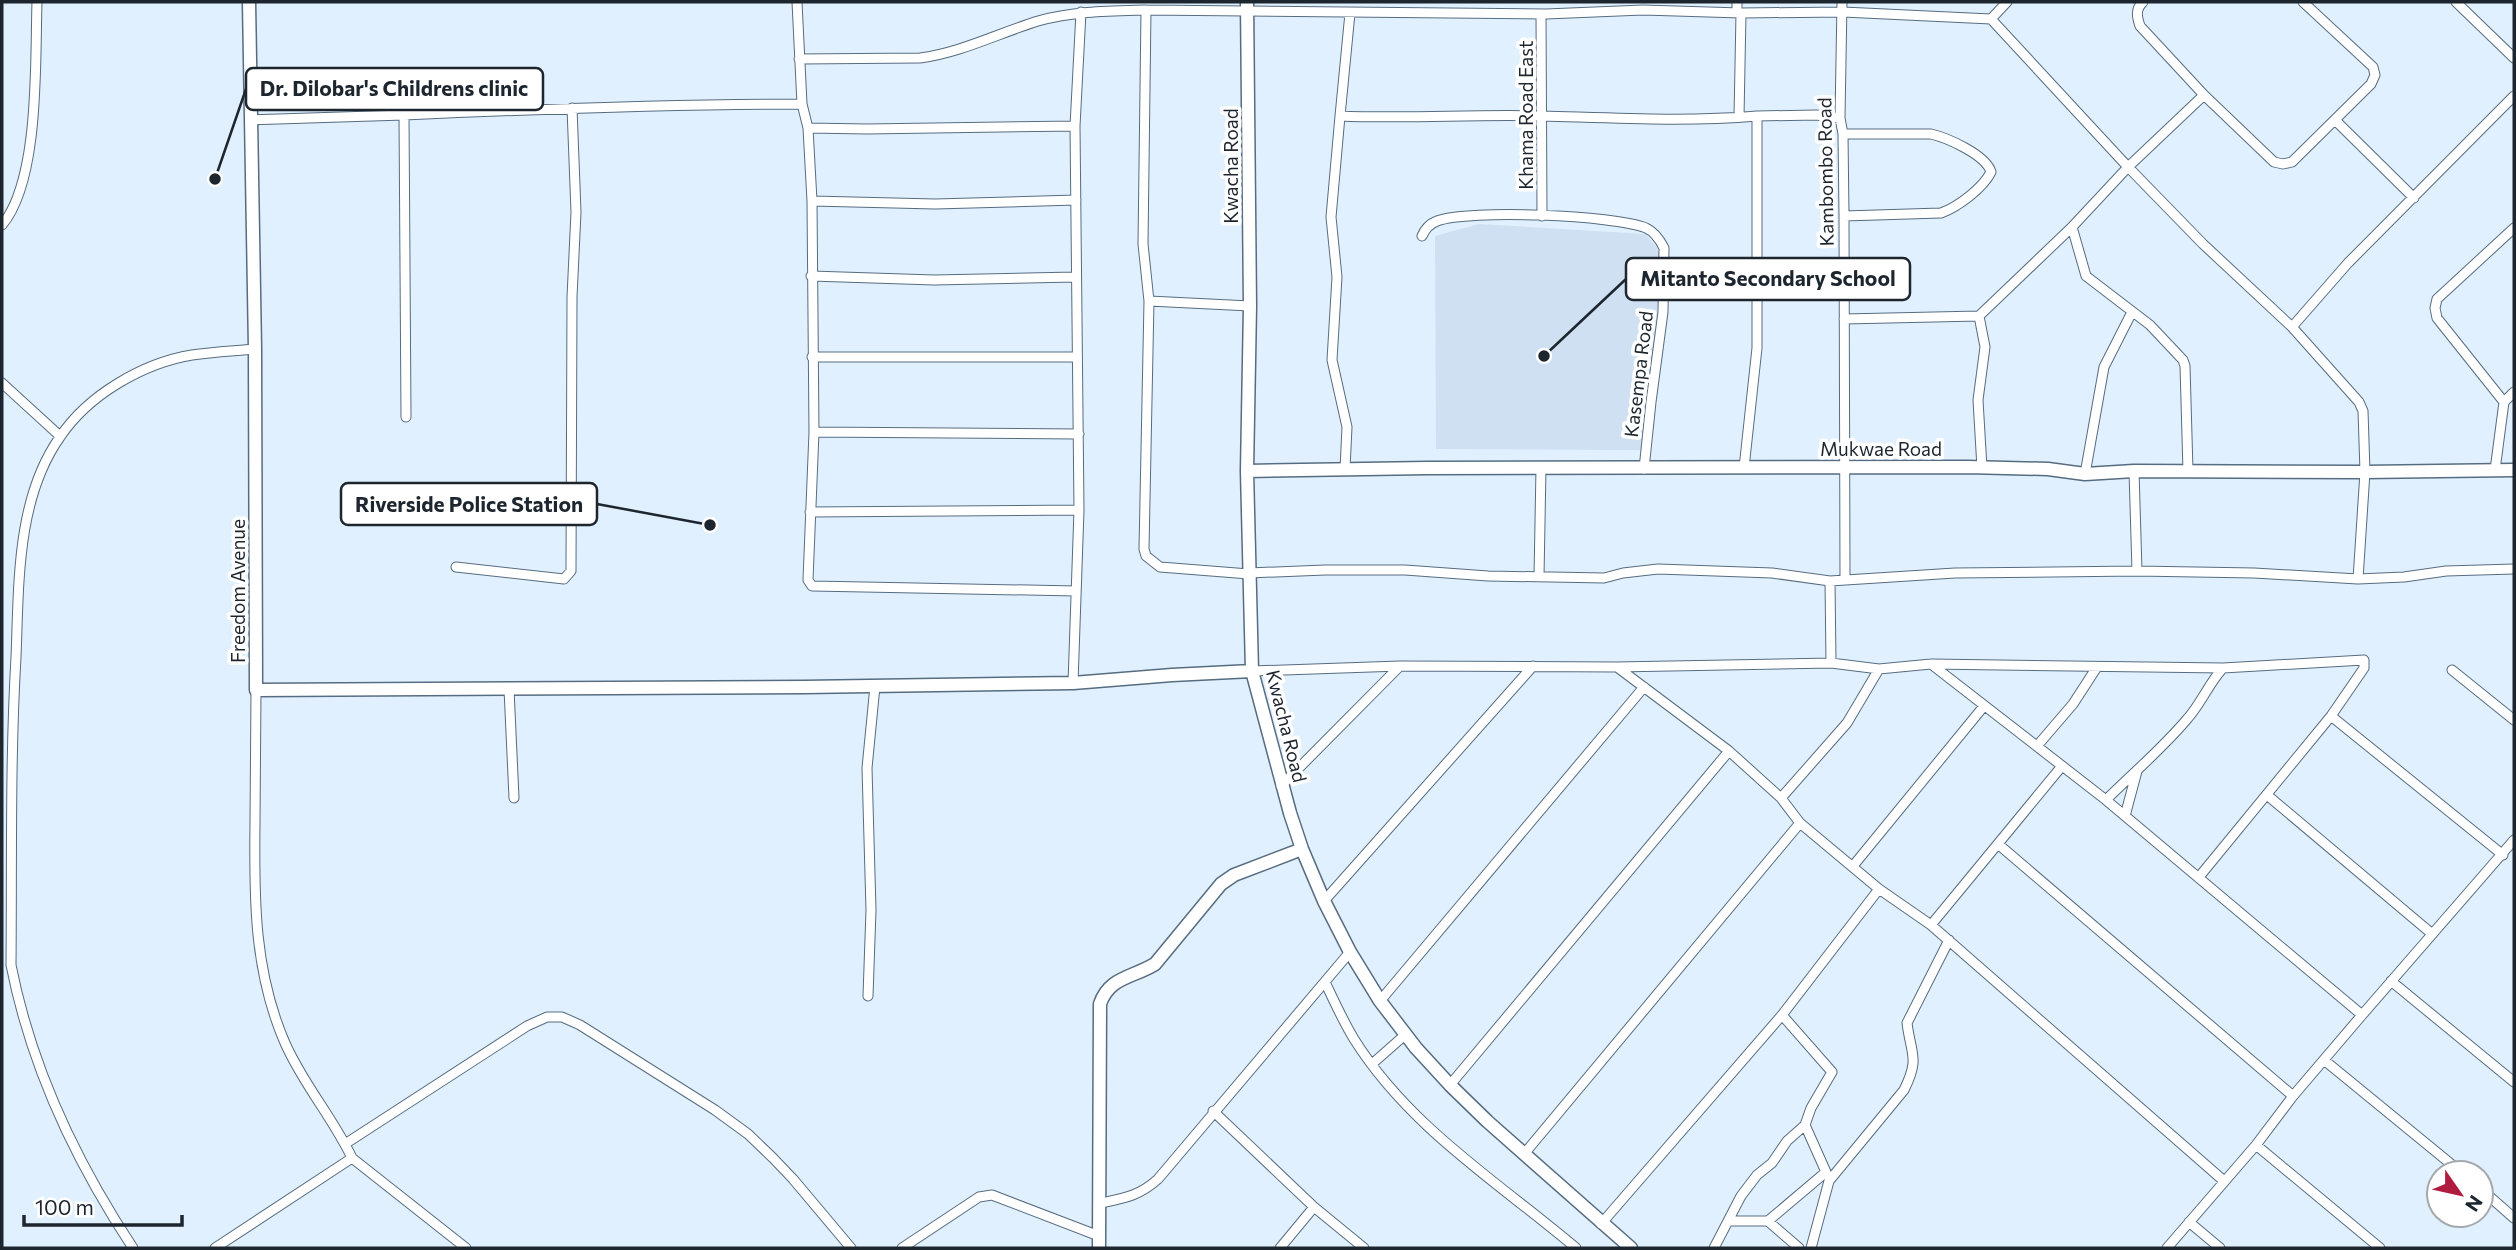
<svg xmlns="http://www.w3.org/2000/svg" width="2516" height="1250" font-family="Commissioner,sans-serif">
<rect width="100%" height="100%" fill="#e1f0fe"/>
<!-- built -->
<path fill="#cee0f1" d="M1479,224l166,10 12,14 5,15 -19,187 -207,-1 -1,-213z"/>
<g fill="none" stroke-linecap="round" stroke-linejoin="round">
<defs>
<path id="street" d="M797,2l5,102 6,24 4,73
M1842,2l-2,116 3,16 1,82 1,364
M2143,2c-8,7 -6,15 -3,24l64,69 70,67 9,2 9,-2 79,-78 4,-9 -2,-8 -70,-65
M2456,2l58,56
M1146,10l-3,234 6,57 -5,248 2,7 14,11 89,7
M1350,13l-10,103c68,3 135,-2 203,0 71,2 143,6 214,0
M1737,13v-11
M1541,14l1,202
M1991,19l16,-17
M799,59l121,-1c40,-5 79,-25 118,-37 36,-10 72,-10 108,-11l400,4 97,-4 98,3 102,-1 148,7 137,148 75,77 89,83 67,75 4,9 2,61 -7,107
M404,115c133,-6 265,-11 398,-11
M1340,116l-9,101 6,60 -5,83 15,67 -2,42
M1739,117l2,-104
M250,120l154,-5 2,302
M2335,120l79,78
M808,128l59,1 208,-3
M1843,134h88c17,4 55,21 60,38 -8,16 -33,35 -50,41l-97,3
M1076,200l-141,4 -123,-3 2,231 -6,148 4,6 264,5
M2,225c38,-45 33,-165 35,-223
M2072,227l14,49 64,49 33,35 2,6 3,105
M1422,236c3,-7 7,-12 15,-15 32,-12 177,-6 209,7 9,4 14,12 18,20l-1,64 -12,90 -7,67
M811,276l123,4 141,-3
M1149,301l101,5
M1979,316l6,31 -7,53 4,68
M1844,319l135,-3 93,-89 56,-60 76,-72
M2292,327l56,-64 166,-167
M812,357h265
M2,383l58,53
M2504,402l-67,-84 -2,-10 2,-9 77,-71
M814,432l265,2
M1744,468l13,-120v-232l59,-1 24,3
M2495,470l9,-68 10,-10
M2134,471l3,100
M2085,474l19,-107 28,-55
M810,512l269,-2
M456,567l108,12 7,-8 1,-274 4,-85 -4,-104
M1249,573l76,-3h80l83,6 116,2 19,-5 35,-4 114,4 58,8 125,-8 182,-2 117,2 104,6 46,-2 42,-6 68,-2
M1539,577l2,-109
M1830,581l1,82
M1931,664l175,136 256,215
M1617,667l112,84 52,47 19,25 79,66 52,36 293,256
M2452,670l62,50
M1252,671l148,-5 216,1 215,-4 48,6 52,-5 292,4 141,-8v8l-33,48 -132,161
M1073,683l6,-173 -4,-384 6,-114
M509,689l5,109
M256,690c0,45 -1,89 -1,133 -1,76 -1,149 30,220 18,41 48,75 67,115l114,90
M2331,716l172,139
M2037,746l36,-42 24,-37
M1281,786l119,-120
M2267,795l164,138
M1781,798l66,-75 32,-54
M2106,800c27,-27 58,-53 82,-82 14,-16 21,-35 35,-50
M2125,816l12,-45
M1998,844l295,252
M1853,866l131,-160
M1324,901l209,-235
M1931,925l131,-159
M2391,981l123,101
M1325,982c9,19 18,39 29,57 55,88 144,143 222,209
M868,996l3,-86 -4,-142 8,-82
M1380,1001l264,-314
M2324,1060l138,113
M1372,1064l34,-30
M1450,1085l279,-334
M1213,1111l101,96 50,41
M345,1144l182,-118 20,-9h15l18,8 135,85 33,24 25,24 20,21 58,69
M2256,1145l124,103
M1524,1154l276,-331
M2481,1189l33,29
M1101,1203c24,-5 38,-7 57,-24l192,-227
M1730,1221h38l31,27
M1768,1221l58,-49 -21,-47 6,-17 21,-36 -50,-57
M2189,1222l31,26
M1601,1224l181,-209 97,-126
M133,1248c-57,-86 -102,-181 -122,-283 1,-103 -1,-205 5,-308 3,-72 0,-158 44,-220 28,-42 83,-74 132,-82 21,-3 42,-4 63,-6
M215,1248l137,-90
M902,1248l77,-51 13,-2 107,41
M1280,1248l34,-41
M1714,1248l27,-52 16,-21 15,-12 15,-22 18,-16
M1811,1248l18,-67 75,-91c16,-32 7,-35 3,-67l42,-83
M2167,1248l89,-103 37,-49 69,-81 152,-175"/>
<path id="secondary" d="M249,2l6,347 1,341 548,-3 269,-4 99,-8 80,-4
M1247,2l3,304 -3,165 5,200 38,142 12,36 22,52 26,51 30,49 36,47 34,37 37,36 144,127
M1247,471l180,-3 541,-1 80,2 37,5 49,-3 231,1 149,-2
M1099,1248l1,-244c9,-27 32,-26 55,-40l66,-80 13,-9 68,-26"/>
</defs>
<!-- street casing -->
<use href="#street" stroke="#566c80" stroke-width="11"/>
<!-- secondary casing -->
<use href="#secondary" stroke="#566c80" stroke-width="15"/>
<!-- street -->
<use href="#street" stroke="#fff" stroke-width="9"/>
<!-- secondary -->
<use href="#secondary" stroke="#fff" stroke-width="12"/>
</g>
<g text-anchor="middle" dominant-baseline="central" stroke-width="7" stroke-linejoin="round" paint-order="stroke">
<!-- street labels -->
<g font-size="19" fill="#1d262f" stroke="#fff">
<text transform="translate(1525 115) rotate(-90)">Khama Road East</text>
<text transform="translate(1230 166) rotate(-90)">Kwacha Road</text>
<text transform="translate(1825 172) rotate(-91)">Kambombo Road</text>
<text transform="translate(1638 374) rotate(-83)">Kasempa Road</text>
<text x="1881" y="448">Mukwae Road</text>
<text transform="translate(237 591) rotate(-90)">Freedom Avenue</text>
<text transform="translate(1287 726) rotate(76)">Kwacha Road</text>
</g>
</g>
<!-- callouts -->
<path fill="none" stroke="#1d262f" stroke-width="2.5" d="M215 179L246 89M1544 356L1626 279M710 525L597 504"/>
<g fill="#1d262f" stroke="#fff" stroke-width="2.5">
<circle cx="215" cy="179" r="7"/>
<circle cx="1544" cy="356" r="7"/>
<circle cx="710" cy="525" r="7"/>
</g>
<g fill="#fff" stroke="#1d262f" stroke-width="2.5">
<rect x="246" y="68" width="297" height="42" rx="7"/>
<rect x="1626" y="258" width="284" height="42" rx="7"/>
<rect x="341" y="483" width="256" height="42" rx="7"/>
</g>
<g font-size="21" text-anchor="middle" font-weight="bold" fill="#1d262f">
<text x="394" y="96">Dr. Dilobar's Childrens clinic</text>
<text x="1768" y="286">Mitanto Secondary School</text>
<text x="469" y="512">Riverside Police Station</text>
</g>
<!-- border -->
<rect width="2516" height="1250" fill="none" stroke="#1d262f" stroke-width="7"/>
<!-- north arrow -->
<g transform="translate(2460 1194) rotate(124)"><circle r="33" fill="#ffffff" stroke="#a5a8ac" stroke-width="2"/>
<path d="M0-5L12 26L0 18L-12 26Z" fill="#b01c3f"/>
<text y="-10" font-size="19" font-weight="bold" text-anchor="middle" fill="#1d262f">N</text>
</g>
<!-- scale -->
<path d="M24 1215v10h158v-10" fill="none" stroke="#1d262f" stroke-width="3.5"/>
<text x="35" y="1215" font-size="21" fill="#1d262f" stroke="#ffffff" stroke-width="5" paint-order="stroke">100 m</text>
</svg>
